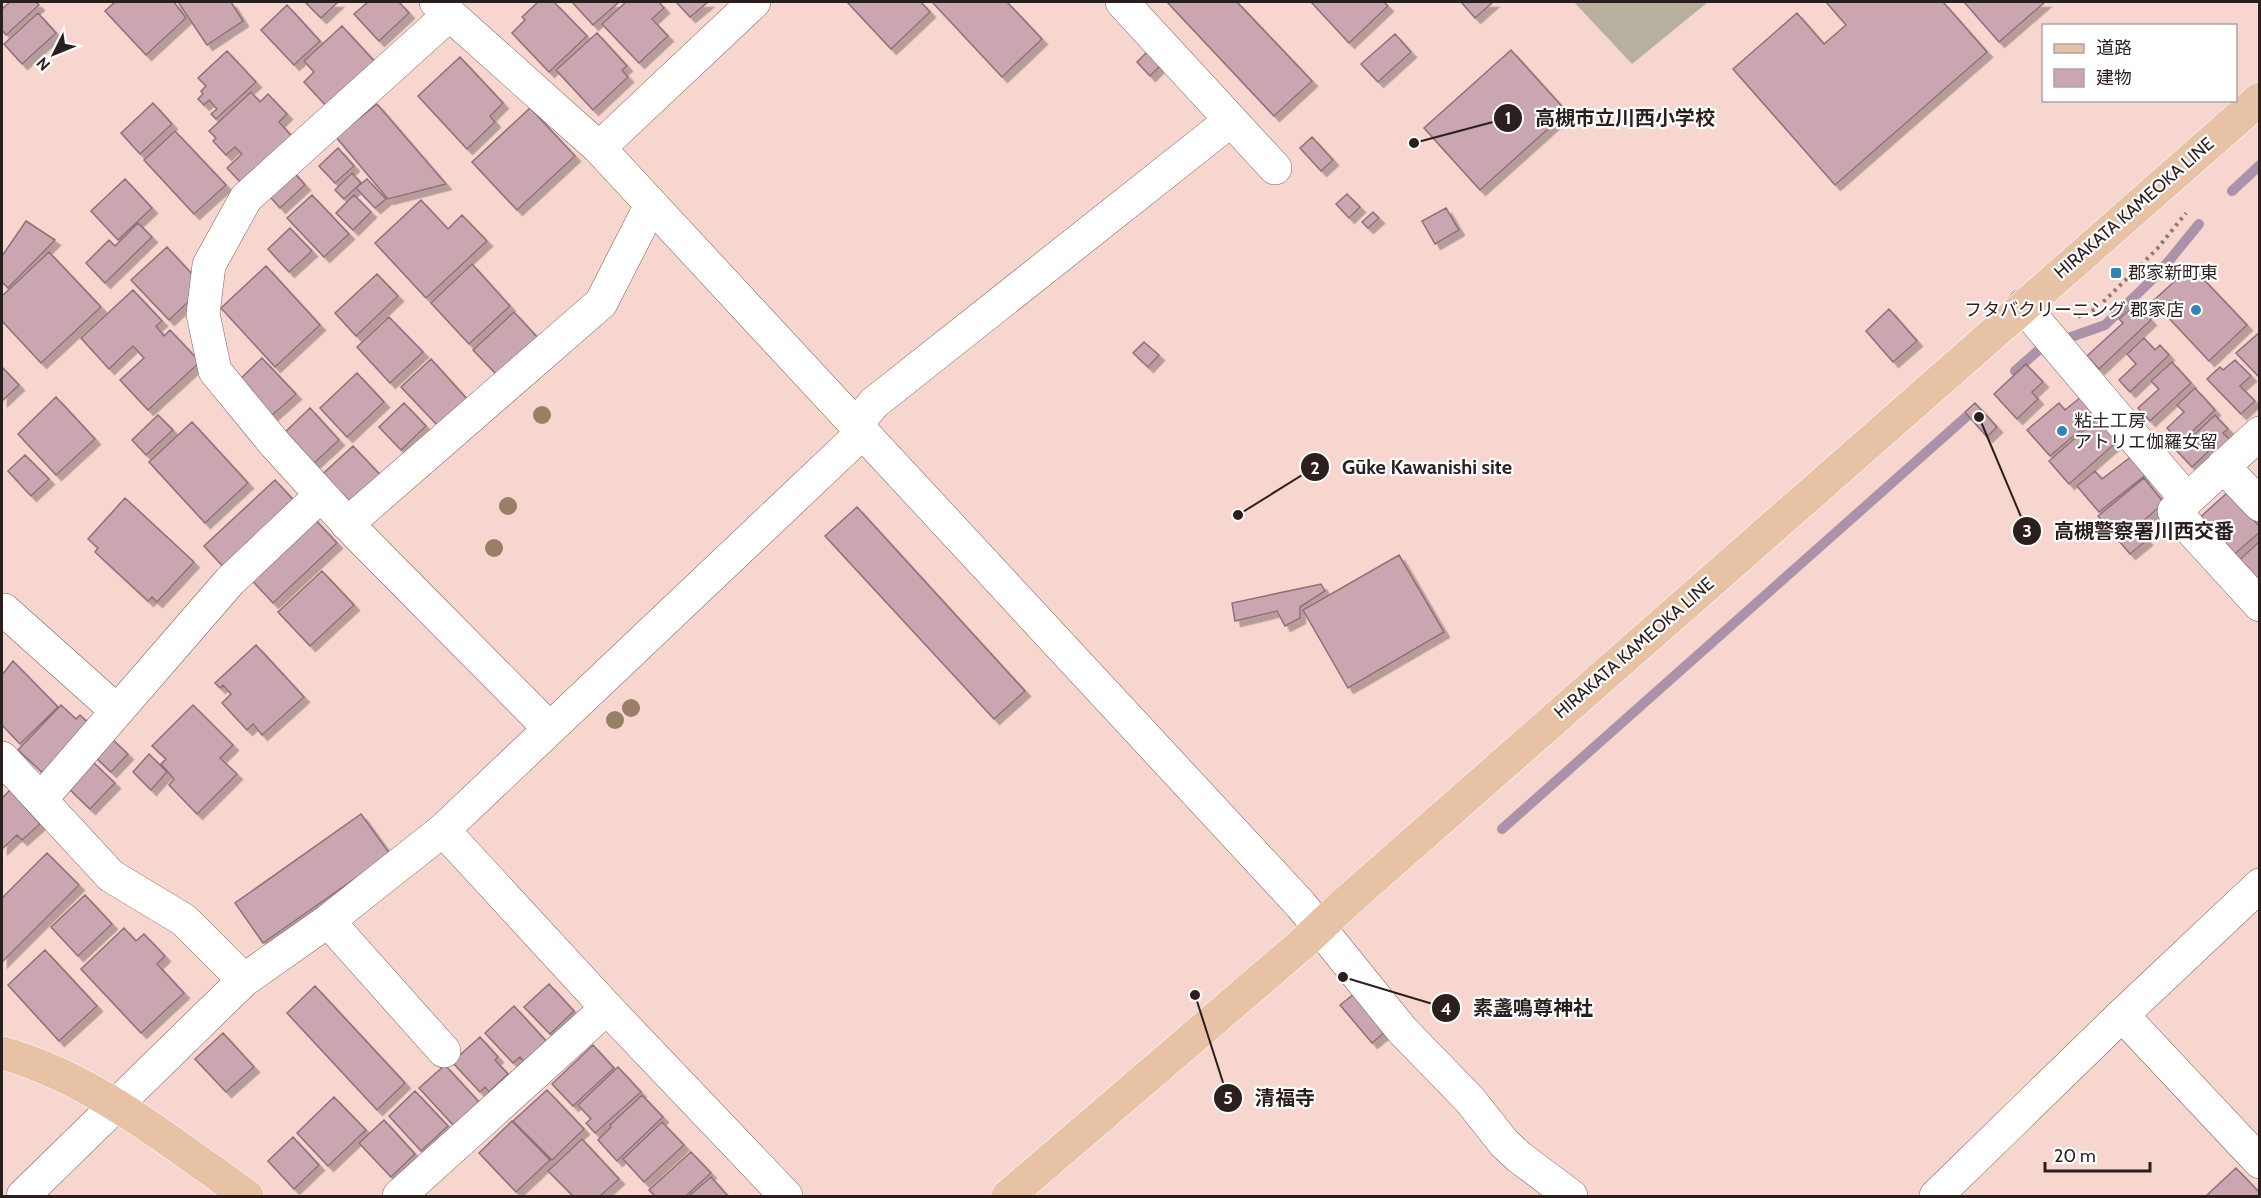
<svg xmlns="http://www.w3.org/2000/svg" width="2261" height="1198" font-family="Cabin,'Noto Sans JP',sans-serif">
<defs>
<filter id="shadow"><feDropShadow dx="5.5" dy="5.5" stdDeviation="0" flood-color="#0004"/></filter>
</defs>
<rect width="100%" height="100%" fill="#f8d6d0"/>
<!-- green -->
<path fill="#b7b09e" d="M1574,2h134l-76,62z"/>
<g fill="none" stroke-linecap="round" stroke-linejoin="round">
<!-- stream -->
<path stroke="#ab92a9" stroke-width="10" d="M2232,191l28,-26
M2071,337l34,-12 54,-52 40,-49
M2015,371l26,-23
M1502,829l464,-412"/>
</g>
<!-- building -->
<path fill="#caa6b0" stroke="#8e7079" stroke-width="1.5" filter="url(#shadow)" d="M10,2h26l3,3 -33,30 -4,-5v-21z
M115,2h59l12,16 -40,37 -41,-44z
M178,2h53l12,19 -36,24z
M305,2h33l-17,16z
M368,2h31l10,11 -30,28 -25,-27z
M538,2h16l33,34 -38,36 -37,-39 13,-13 -3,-3z
M572,2h47l-26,23z
M626,2h33l5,6 -12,11 16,17 -29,27 -37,-39z
M676,2h32l-18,15z
M847,2h74l9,10 -39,37z
M935,2h72l35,37 -40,38 -69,-74z
M1167,2h70l75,79 -38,35z
M1311,2h73l4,4 -39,37z
M1461,2h32l-18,16z
M1826,2h117l44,50 -152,133 -102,-116 64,-56 27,31 22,-19z
M1964,2h81l-46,40z
M287,5l33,36 -26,24 -33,-35z
M38,13l18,20 -34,31 -18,-20z
M342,26l34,37 -48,45 -24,-26 10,-10 -10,-11z
M597,33l30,33 -5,4 6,7 -35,33 -37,-40z
M1395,34l16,18 -33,30 -17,-18z
M1150,49l13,14 -13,13 -13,-14z
M1511,50l56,62 -87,78 -56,-62z
M227,51l29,31 -40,37 -5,-5 6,-5 -8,-9 -5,5 -6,-6 5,-5 -2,-3 5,-5 -8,-8z
M460,57l43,46 -13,13 5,6 -28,27 -49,-53z
M251,92l9,10 8,-8 19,20 -8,8 18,20 -50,47 -20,-21 15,-14 -7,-7 -9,8 -13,-14 3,-3 -7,-7z
M153,103l19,21 -32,30 -19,-21z
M377,104l69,80 -58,15 -52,-62z
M530,108l45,48 -58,54 -45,-48z
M175,131l51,54 -32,29 -50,-54z
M1312,137l21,23 -12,11 -21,-23z
M338,148l16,18 -19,17 -16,-17z
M290,168l15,17 -25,23 -15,-17z
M352,173l9,10 -17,16 -9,-9z
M125,179l27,29 -34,32 -27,-29z
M367,179l19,20 -11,9 -19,-20z
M1347,194l13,13 -11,11 -13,-14z
M312,195l37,39 -25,23 -37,-39z
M354,195l17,17 -18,18 -17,-17z
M421,200l27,29 14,-14 25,26 -61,57 -51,-55z
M1446,208l13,22 -24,14 -13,-23z
M1373,212l6,6 -11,10 -6,-6z
M26,221l29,19 -47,48 -6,-6v-26z
M138,223l14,14 -47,46 -19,-20 23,-23 6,6z
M290,228l22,23 -23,21 -21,-23z
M167,247l37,40 -35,33 -38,-40z
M49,252l52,55 -60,56 -39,-42v-25z
M472,264l38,42 -41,38 -38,-41z
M266,266l54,59 -45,42 -54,-59z
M2191,266l56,59 -38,36 -56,-60z
M377,274l21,22 -42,40 -21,-23z
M133,290l29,31 -6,5 8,10 6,-6 30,32 -52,48 -28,-30 24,-22 -11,-12 -24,23 -28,-31z
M2136,304l15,16 -52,49 -12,-13 36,-33 -4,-4z
M1889,309l28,32 -24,21 -27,-31z
M514,312l24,26 -40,38 -25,-26z
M389,317l34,35 -33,31 -33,-36z
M2260,332v46l-24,-25z
M2144,338l11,12 5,-5 9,10 -39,37 -11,-12 17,-16 -9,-10z
M1144,342l15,13 -11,12 -15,-14z
M262,358l34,36 -26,23 -33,-35z
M431,359l36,40 -29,27 -37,-39z
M2235,360l16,16 -11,10 15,15 -14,13 -34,-35 13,-12 3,3z
M2172,362l19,21 -41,38 -12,-13 21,-19 -8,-8z
M2026,364l17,18 -11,10 6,7 -21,20 -23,-25z
M2,367l17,18 -17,16z
M357,373l27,29 -37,35 -27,-29z
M2195,388l20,22 -35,33 -13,-15 17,-16 -7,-7z
M56,397l39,42 -39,36 -38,-41z
M2081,397l16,19 -47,40 -23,-26 32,-27 6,7z
M404,403l22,23 -25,24 -22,-23z
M1975,403l22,24 -10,10 -22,-25z
M310,408l29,32 -29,27 -29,-31z
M158,415l15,15 -27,25 -14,-15z
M2215,415l13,14 -5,4 10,10 -14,12 -7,-7 -20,19 -15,-16z
M2099,417l20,23 -50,44 -20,-23z
M192,422l56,61 -43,40 -56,-61z
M353,446l33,35 -37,35 -34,-35z
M25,455l24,24 -18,17 -23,-25z
M2132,456l15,18 -48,38 -22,-26 18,-15 7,8z
M2144,478l20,25 -28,24 11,13 -17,14 -32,-38z
M275,480l25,27 -71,66 -25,-27z
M2228,492l32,35v5l-30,26 -33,-38z
M125,498l69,64 -37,40 -5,-5 -4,4 -53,-49 3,-4 -10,-9z
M857,507l168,184 -31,28 -169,-183z
M310,514l27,29 -64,60 -27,-29z
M2260,541v52l-26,-28z
M1399,555l45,77 -96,56 -45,-78z
M322,571l32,34 -44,41 -32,-34z
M1321,584l4,7 -25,16v11l-15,8 -8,-15 -42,10 -3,-18z
M256,645l48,52 -42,38 -9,-11 -6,6 -25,-27 9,-9 -8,-9 -3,3 -5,-5z
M13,661l45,46 -38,37 -18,-19v-50z
M61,705l15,14 4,-4 13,12 -47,49 -28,-26z
M193,705l40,40 -13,13 17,16 -40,40 -28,-29 5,-6 -13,-15 5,-5 -14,-13z
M111,738l17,16 -17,18 -17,-16z
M149,754l18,18 -16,18 -18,-18z
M93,762l22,21 -25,26 -22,-21z
M10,790l30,34 -18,16 -5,-5 -15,14v-51z
M361,814l29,40 -127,89 -28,-40z
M47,853l32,32 -77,77v-64z
M85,895l27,29 -34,32 -27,-29z
M124,928l12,13 8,-7 21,22 -8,8 27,29 -43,40 -60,-64z
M45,950l52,56 -38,35 -51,-56z
M549,984l25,27 -24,23 -26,-27z
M315,986l90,97 -28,27 -90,-97z
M1354,994l31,38 -13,11 -32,-38z
M514,1006l34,37 -22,21 -6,-7 -7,6 -28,-30z
M223,1033l31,34 -28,25 -31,-33z
M480,1037l18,20 -3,3 13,14 -19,18 -4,-5 -5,5 -28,-30z
M593,1045l21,23 -41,38 -21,-22z
M445,1065l34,37 -25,24 -35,-38z
M618,1067l23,25 -46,41 -9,-10 5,-4 -13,-14z
M547,1090l37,39 -32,31 -39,-39z
M415,1091l33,35 -27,25 -32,-35z
M642,1095l21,22 -46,44 -19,-21 13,-13 -1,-2z
M334,1097l32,33 -38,36 -31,-33z
M384,1120l31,34 -24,23 -32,-34z
M512,1121l38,39 -34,32 -37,-39z
M662,1122l22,23 -40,37 -21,-23z
M293,1137l26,28 -25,24 -26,-28z
M582,1139l37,40 -19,17h-27l-25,-25z
M691,1152l20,21 -25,23h-31l-6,-6z
M2236,1168l24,25 -2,3h-52z
M711,1177l16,18 -2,1h-36z"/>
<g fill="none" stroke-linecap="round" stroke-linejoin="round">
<defs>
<path id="minor" d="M436,2l163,146 702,757 101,125 68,70 34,43 15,14 52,39
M1122,2l153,166
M450,14l-204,184 -37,67 -6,49 12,57 60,73 81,89 193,195
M599,148l155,-146
M2023,306l164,194 73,-67
M855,426l19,-23 356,-282
M2223,466l37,39
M2187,500l-13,11 86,94
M347,524l254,-221 50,-98
M2,610h2l113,101
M2,758l109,118 73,44 60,60
M41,799l189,-218 91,-86
M443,830l164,178 179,188
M328,921l116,130
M2122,1015l138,147
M23,1196l221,-216 84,-59 115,-91 419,-397
M399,1196l208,-188
M1936,1196l186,-181 138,-130"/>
<path id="major" d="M2,1053c91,25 169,90 245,143
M1008,1196l293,-251 43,-41 916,-805"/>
</defs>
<!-- minor casing -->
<use href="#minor" stroke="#7c5f5a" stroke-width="34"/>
<!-- major casing -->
<use href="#major" stroke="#fff" stroke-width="34"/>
<!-- path -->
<path stroke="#907975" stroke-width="4" stroke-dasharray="3 4.5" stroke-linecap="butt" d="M2078,317l18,-8 61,-60 29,-36"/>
<!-- minor -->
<use href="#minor" stroke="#fff" stroke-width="33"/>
<!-- major -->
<use href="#major" stroke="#e7c2a4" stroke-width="33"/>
</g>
<!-- trees -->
<g fill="#978066">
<circle cx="542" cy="415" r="9"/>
<circle cx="508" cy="506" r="9"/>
<circle cx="494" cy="548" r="9"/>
<circle cx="631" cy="708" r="9"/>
<circle cx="615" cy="720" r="9"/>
</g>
<!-- markers -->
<g fill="#2f84b4" stroke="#fff" stroke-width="2">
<rect x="2110" y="267" width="12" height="12" rx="3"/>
<circle cx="2196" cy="310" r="6"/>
<circle cx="2062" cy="431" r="6"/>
</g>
<g text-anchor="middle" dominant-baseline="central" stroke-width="4.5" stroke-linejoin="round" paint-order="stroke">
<!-- street labels -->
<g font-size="18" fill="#2b1f1d" stroke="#fff">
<text transform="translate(2134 208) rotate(-41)">HIRAKATA KAMEOKA LINE</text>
<text transform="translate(1634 648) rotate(-41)">HIRAKATA KAMEOKA LINE</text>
</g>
<!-- poi labels -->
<g font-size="18" fill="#2b1f1d" stroke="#fff" text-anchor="start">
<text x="2128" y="273">郡家新町東</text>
<text x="2184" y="310" text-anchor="end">フタバクリーニング 郡家店</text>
<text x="2074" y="421">粘土工房<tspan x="2074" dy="21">アトリエ伽羅女留</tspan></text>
</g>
</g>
<!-- callouts -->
<path fill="none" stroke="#2b1f1d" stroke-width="2" d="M1414 143L1508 118M1238 515L1315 467M1979 417L2027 531M1343 977L1446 1008M1195 995L1228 1098"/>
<g fill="#2b1f1d" stroke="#fff" stroke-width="2">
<circle cx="1414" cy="143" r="6"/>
<circle cx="1238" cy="515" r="6"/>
<circle cx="1979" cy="417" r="6"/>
<circle cx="1343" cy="977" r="6"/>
<circle cx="1195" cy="995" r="6"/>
<circle cx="1508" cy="118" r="15"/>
<circle cx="1315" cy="467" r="15"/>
<circle cx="2027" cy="531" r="15"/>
<circle cx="1446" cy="1008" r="15"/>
<circle cx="1228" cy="1098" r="15"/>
</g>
<g font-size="18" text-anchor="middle" font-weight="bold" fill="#fff">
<text x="1508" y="124">1</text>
<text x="1315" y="474">2</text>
<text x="2027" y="537">3</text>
<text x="1446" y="1015">4</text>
<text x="1228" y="1104">5</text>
</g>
<g font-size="20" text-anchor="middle" font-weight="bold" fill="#2b1f1d" stroke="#fff" stroke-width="4.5" stroke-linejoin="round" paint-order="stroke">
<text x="1625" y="125">高槻市立川西小学校</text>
<text x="1427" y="474">Gūke Kawanishi site</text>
<text x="2144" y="538">高槻警察署川西交番</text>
<text x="1533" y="1015">素盞鳴尊神社</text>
<text x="1285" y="1105">清福寺</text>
</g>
<!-- border -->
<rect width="2261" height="1198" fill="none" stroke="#2b1f1d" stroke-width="6"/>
<!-- legend -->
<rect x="2042" y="24" width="195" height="78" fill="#ffffff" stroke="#aaa5a5" stroke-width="1.5"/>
<rect x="2054" y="44" width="30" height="9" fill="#e7c2a4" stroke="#aaa5a5" stroke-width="1.5"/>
<text x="2096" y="54" font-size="18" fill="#2b1f1d">道路</text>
<rect x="2054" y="69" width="30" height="18" fill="#caa6b0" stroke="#aaa5a5" stroke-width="1.5"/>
<text x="2096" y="84" font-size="18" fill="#2b1f1d">建物</text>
<!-- north arrow -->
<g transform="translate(54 54) rotate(227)" stroke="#ffffff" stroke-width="4.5" paint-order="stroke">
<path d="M0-4.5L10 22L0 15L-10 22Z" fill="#2b1f1d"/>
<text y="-9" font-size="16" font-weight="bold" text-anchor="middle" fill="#2b1f1d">N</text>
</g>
<!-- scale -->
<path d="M2045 1162v9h105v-9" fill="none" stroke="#2b1f1d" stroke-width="3"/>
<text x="2054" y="1162" font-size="18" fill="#2b1f1d" stroke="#ffffff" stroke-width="4.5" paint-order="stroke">20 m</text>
</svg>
